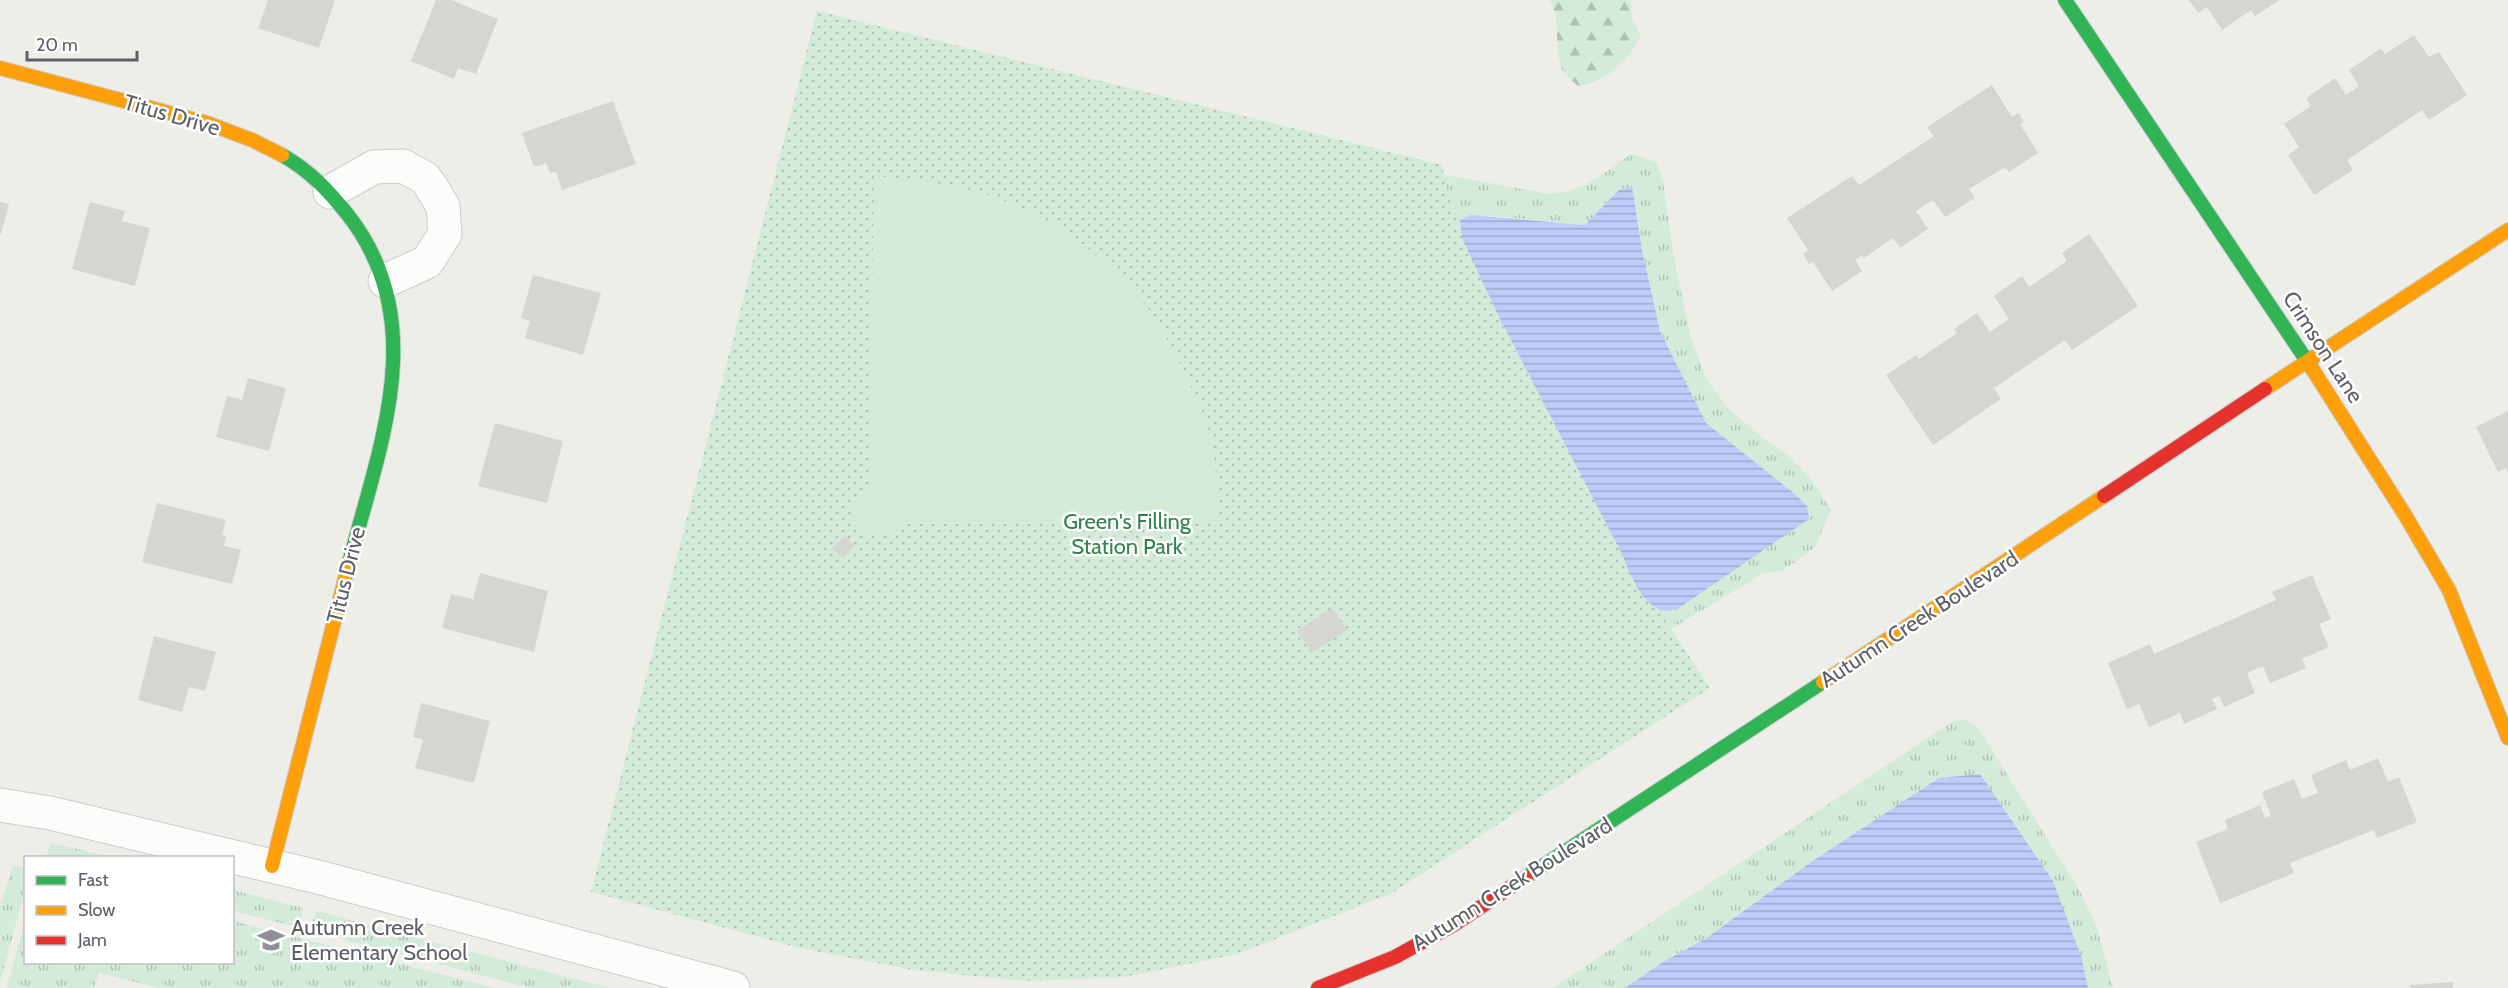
<svg xmlns="http://www.w3.org/2000/svg" width="2508" height="988" font-family="Cabin,sans-serif">
<defs>
<pattern id="grass-tufts" width="24" height="20" patternUnits="userSpaceOnUse" patternTransform="scale(1.5)"><rect width="24" height="20" fill="#d5ebda"/><path d="M3 7l-1-3M5 7V3M7 7l1-3M15 17l-1-3M17 17v-4M19 17l1-3" fill="none" stroke="#b0c2b5"/></pattern>
<pattern id="forest-firs" width="22" height="20" patternUnits="userSpaceOnUse" patternTransform="scale(1.5)"><rect width="22" height="20" fill="#d5ebda"/><path d="M5 1l3.5 6h-7zM16 11l3.5 6h-7z" fill="#b0c2b5"/></pattern>
<pattern id="park-dots" width="8" height="8" patternUnits="userSpaceOnUse" patternTransform="scale(1.5)"><rect width="8" height="8" fill="#d5ebda"/><path d="M2 2h.1M6 6h.1" fill="none" stroke="#b0c2b5" stroke-width="1.8" stroke-linecap="round"/></pattern>
<pattern id="water-rules" width="6" height="5" patternUnits="userSpaceOnUse" patternTransform="scale(1.5)"><rect width="6" height="5" fill="#bdccf8"/><path d="M0 2.5h6" fill="none" stroke="#9da9cd"/></pattern>
</defs>
<rect width="100%" height="100%" fill="#eeeee9"/>
<!-- grass -->
<path fill="url(#grass-tufts)" fill-rule="evenodd" d="M1631,154l26,8 6,20 11,75 17,81 14,39 23,31 32,28 29,20 21,22 21,32 -16,37 -19,14 -14,10 -20,3 -101,61 -250,-448 18,-15 121,22c33,-2 54,-21 81,-40zM1632,186l10,64 18,81 46,92 90,72 -173,61 -125,-241 -36,-77 19,-23 104,10 34,-35z
M1963,719l10,4 7,8 100,160 17,36 16,61h-25l-7,-32 -101,-182 -41,4 -125,82 -109,79 -42,23 -38,26h-72l400,-267z
M51,844l10,1 50,12h-65z
M13,865l12,3v23l-25,91v-76z
M232,890l71,18 -2,20 -68,-17z
M316,911l293,77h-80l-220,-58z
M25,920l1,42h206l1,-41 262,67h-337l-59,-15 -5,15h-87z"/>
<!-- forest -->
<path fill="url(#forest-firs)" d="M1550,0h81l1,19 9,17c-12,24 -35,47 -63,50l-15,-13 -5,-17 -2,-39z"/>
<!-- park -->
<path fill="url(#park-dots)" d="M817,11l625,154 9,40 29,73 29,61 119,224 82,125 -320,206 -152,60 -114,23 -98,4 -113,-11 -113,-22 -209,-56z"/>
<!-- pitch -->
<path fill="#d5ebda" d="M874,176c55,4 109,12 159,37 45,23 95,64 123,107 10,15 17,32 26,48 10,21 23,45 28,67 7,29 7,58 8,87l-312,2c-41,29 -74,-4 -37,-40z"/>
<!-- water -->
<path fill="url(#water-rules)" d="M1632,186l10,64 18,81 46,92 90,72 11,11 2,13 -133,91c-4,0 -10,1 -14,0 -21,-6 -32,-36 -39,-54l-125,-241 -36,-77 -2,-18 11,-5 114,10 34,-35z
M1980,774l73,107 28,75 7,32h-463l38,-26 42,-23 109,-79 125,-82z"/>
<!-- building -->
<path fill="#d5d5d1" d="M268,0h67l-16,48 -61,-20z
M436,0h15l47,19 -22,55 -18,-6 -4,11 -43,-18z
M2189,0h91l-25,16 -4,-6 -29,20 -15,-23 -9,6z
M2414,35l15,22 10,-5 28,43 -38,25 -7,-10 -75,50 6,10 -39,25 -26,-40 11,-8 -15,-23 27,-18 -5,-8 29,-20 11,17 13,-9 -10,-16 32,-22 4,6z
M1992,85l20,32 6,-4 6,9 -4,2 18,29 -29,19 -3,-4 -4,1 -33,20 6,9 -30,19 -12,-17 -5,3 -12,8 12,18 -28,19 -7,-10 -29,20 -2,-3 -7,5 7,11 -30,20 -19,-29 -4,2 -6,-10 5,-4 -21,-32 65,-42 7,9 75,-49 -7,-9z
M613,101l23,63 -74,26 -6,-18 -6,1 -4,-10 -12,4 -12,-34z
M0,202l9,2 -8,30h-1z
M90,202l35,9 -3,10 28,7 -15,58 -63,-17z
M2089,234l49,72 -66,44 -7,-10 -71,48 7,11 -68,46 -47,-70 30,-20 3,4 38,-26 -3,-4 23,-16 13,19 19,-13 -15,-23 28,-20 7,11 38,-26 -5,-8z
M533,275l68,18 -18,62 -58,-17 5,-17 -9,-3z
M248,378l38,10 -17,63 -53,-14 11,-41 15,4z
M2508,411v62l-2,-5 -8,4 -22,-45z
M495,423l68,18 -16,62 -69,-17z
M157,503l69,17 -4,15 4,1 -2,10 17,4 -9,34 -90,-22z
M845,536l10,10 -13,12 -10,-9z
M480,573l68,18 -14,61 -92,-24 9,-34 22,5z
M2312,575l19,44 -12,5 10,23 -27,12 4,9 -36,15 -7,-17 -16,7 8,20 -31,14 -5,-11 -7,3 5,10 -33,15 -4,-11 -31,14 -10,-23 -12,5 -19,-46 42,-19 4,10 122,-54 -4,-8z
M1332,608l15,22 -35,23 -15,-22z
M154,636l62,16 -11,39 -16,-4 -7,25 -44,-12z
M421,703l69,18 -16,62 -59,-15 8,-28 -10,-3z
M2378,758l10,24 11,-5 18,45 -40,16 -3,-8 -84,33 4,10 -74,30 -24,-61 32,-13 -3,-9 35,-15 5,13 6,-2 -9,-24 32,-13 8,20 16,-6 -7,-18 35,-15 4,10z
M2453,982v6h-42l-1,-3z"/>
<g fill="none" stroke-linecap="round" stroke-linejoin="round">
<defs>
<path id="street" d="M330,192l44,-25 29,-1 22,12 5,7 13,21 2,28 -18,28 -42,19
M0,805l50,8 268,64 415,111"/>
<path id="fast" d="M2065,0l248,370
M282,155c28,16 46,35 66,60 84,107 31,232 1,348
M1526,877l297,-195"/>
<path id="slow" d="M0,68l207,55 45,17 30,15
M2313,370l92,145 44,75 59,148
M2265,389l243,-159
M1823,682l281,-186
M272,866l77,-303"/>
<path id="jam" d="M2104,496l161,-107
M1318,988l77,-31 60,-33 71,-47"/>
</defs>
<!-- street casing -->
<use href="#street" stroke="#ccc" stroke-width="35"/>
<!-- fast casing -->
<use href="#fast" stroke="#cccccd" stroke-width="16"/>
<!-- slow casing -->
<use href="#slow" stroke="#cccccd" stroke-width="16"/>
<!-- jam casing -->
<use href="#jam" stroke="#cccccd" stroke-width="16"/>
<!-- street -->
<use href="#street" stroke="#fcfcfc" stroke-width="33"/>
<!-- fast -->
<use href="#fast" stroke="#30b455" stroke-width="14"/>
<!-- slow -->
<use href="#slow" stroke="#ff9f0a" stroke-width="14"/>
<!-- jam -->
<use href="#jam" stroke="#e5322d" stroke-width="14"/>
</g>
<!-- icons -->
<defs>
<symbol id="school-bare" viewBox="-9 -9 18 18"><path d="M0-5L7-2L0 1L-7-2ZM-4 1L0 2.5L4 1V4Q0 6-4 4Z" fill="#909194" stroke="#fff" stroke-width="2.5" paint-order="stroke"/></symbol>
</defs>
<g fill-rule="evenodd">
<use href="#school-bare" x="252" y="921" width="38" height="38"/>
</g>
<g text-anchor="middle" dominant-baseline="central" stroke-width="5" stroke-linejoin="round" paint-order="stroke">
<!-- street labels -->
<g font-size="22" fill="#5d5f67" stroke="#fff">
<text transform="translate(172 115) rotate(16)">Titus Drive</text>
<text transform="translate(2323 347) rotate(57)">Crimson Lane</text>
<text transform="translate(346 575) rotate(-76)">Titus Drive</text>
<text transform="translate(1919 619) rotate(-33)">Autumn Creek Boulevard</text>
<text transform="translate(1512 884) rotate(-32)">Autumn Creek Boulevard</text>
</g>
<!-- park labels -->
<g font-size="22" fill="#2f844d" stroke="#fff">
<text x="1127" y="521">Green's Filling<tspan x="1127" dy="25">Station Park</tspan></text>
</g>
<!-- poi labels -->
<g font-size="22" fill="#5d5f67" stroke="#fff" text-anchor="start">
<text x="291" y="927">Autumn Creek<tspan x="291" dy="25">Elementary School</tspan></text>
</g>
</g>
<!-- legend -->
<rect x="24" y="856" width="210" height="108" fill="#ffffff" stroke="#bebfc2" stroke-width="1.5"/>
<rect x="36" y="876" width="30" height="9" fill="#30b455" stroke="#bebfc2" stroke-width="1.5"/>
<text x="78" y="886" font-size="18" fill="#5d5f67">Fast</text>
<rect x="36" y="906" width="30" height="9" fill="#ff9f0a" stroke="#bebfc2" stroke-width="1.5"/>
<text x="78" y="916" font-size="18" fill="#5d5f67">Slow</text>
<rect x="36" y="936" width="30" height="9" fill="#e5322d" stroke="#bebfc2" stroke-width="1.5"/>
<text x="78" y="946" font-size="18" fill="#5d5f67">Jam</text>
<!-- scale -->
<path d="M27 51v9h110v-9" fill="none" stroke="#5d5f67" stroke-width="3"/>
<text x="36" y="51" font-size="18" fill="#5d5f67" stroke="#ffffff" stroke-width="4.5" paint-order="stroke">20 m</text>
</svg>
